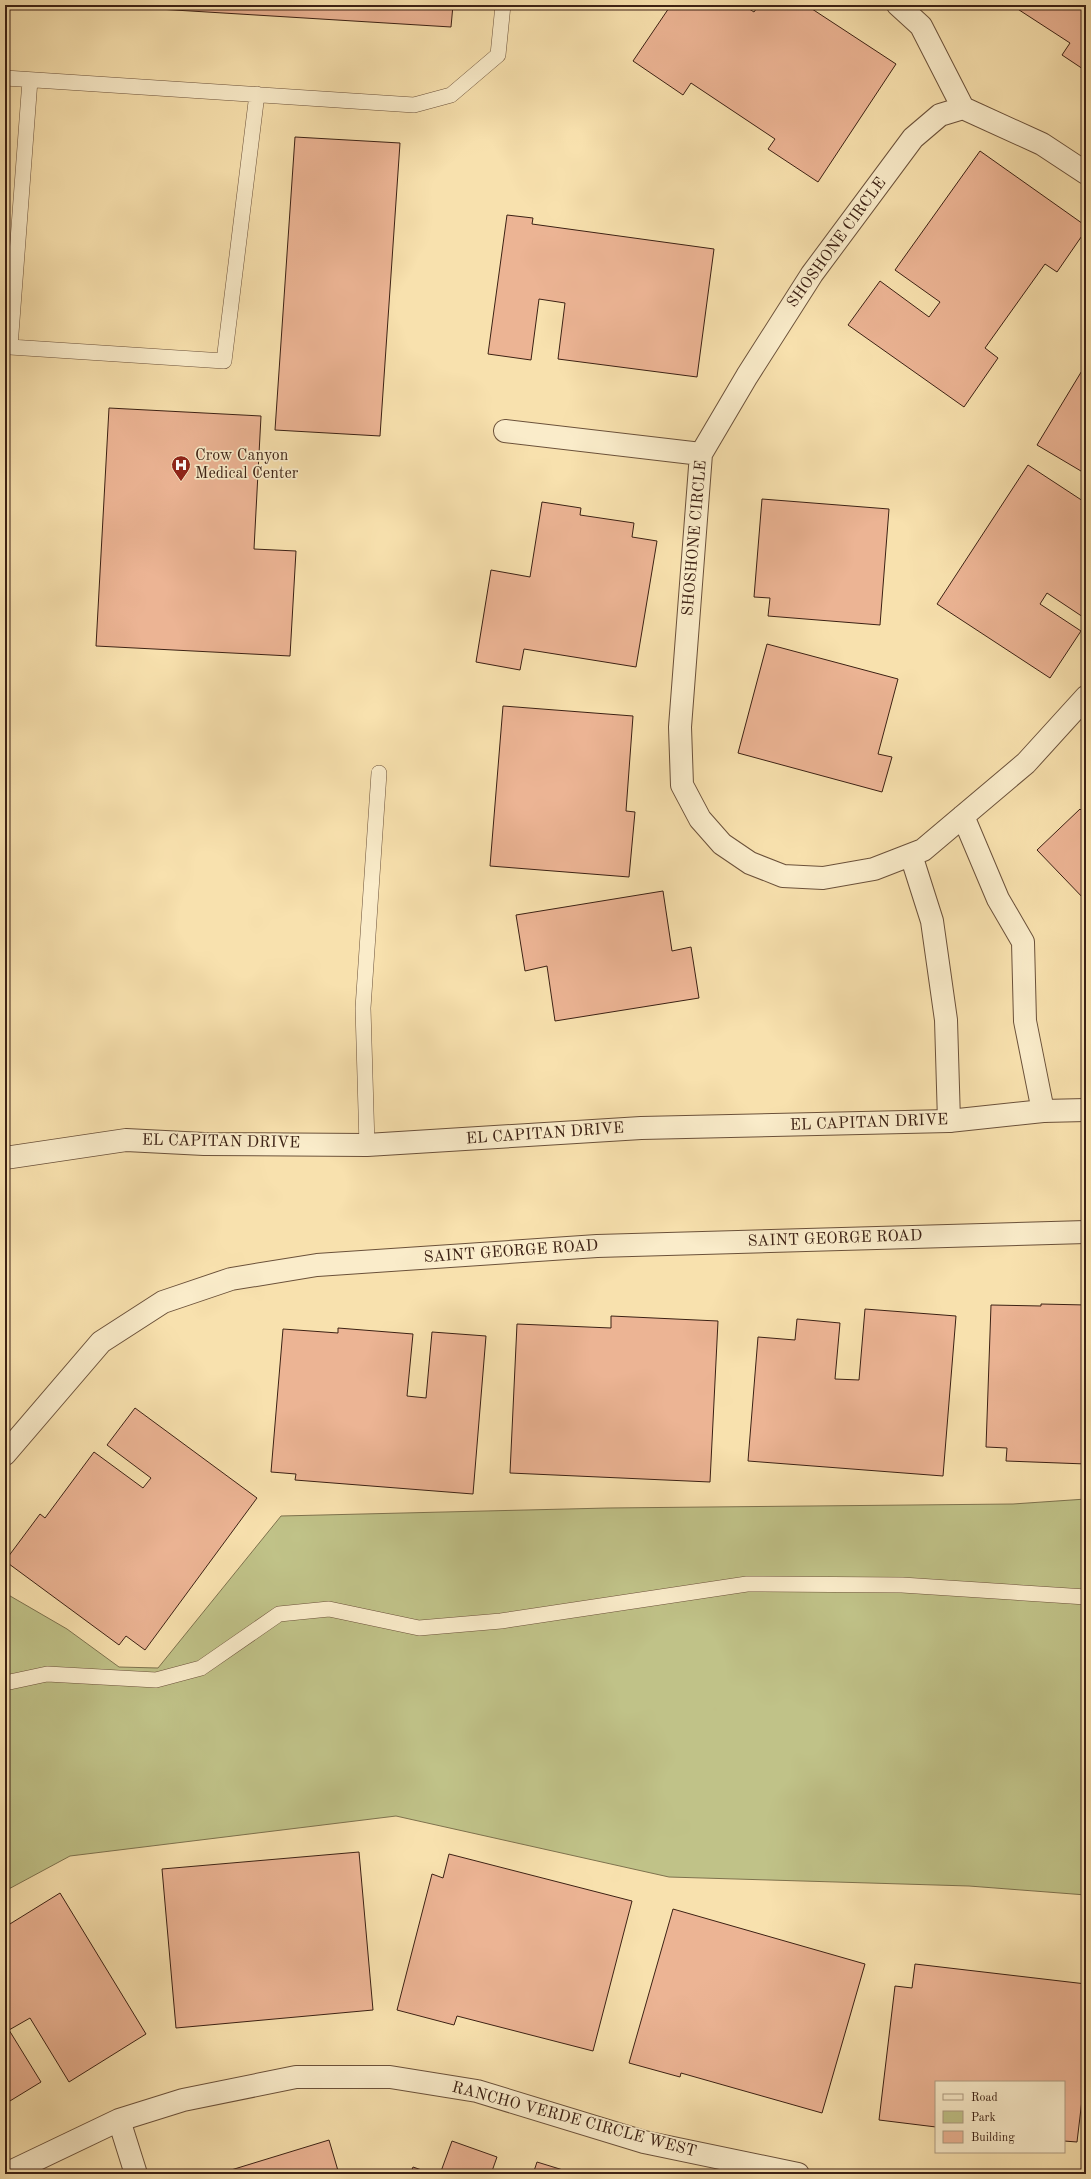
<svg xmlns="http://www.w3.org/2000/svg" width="1091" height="2179" font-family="'Old Standard TT',serif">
<rect width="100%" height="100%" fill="#f8e1ae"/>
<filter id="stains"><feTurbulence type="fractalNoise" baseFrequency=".005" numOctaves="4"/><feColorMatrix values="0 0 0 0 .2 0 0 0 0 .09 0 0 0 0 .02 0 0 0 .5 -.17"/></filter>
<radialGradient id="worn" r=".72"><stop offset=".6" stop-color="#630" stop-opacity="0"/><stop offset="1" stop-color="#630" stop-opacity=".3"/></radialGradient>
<!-- green -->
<path fill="#c0c288" stroke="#7e724e" d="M1086,1499v396l-117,-9 -300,-9 -273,-61 -326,40 -65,35v-298l62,36 52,38 39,1 123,-152 327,-8 405,-4z"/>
<!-- building -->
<path fill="#ecb494" stroke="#3c2114" d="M93,5h360l-2,22z
M671,5h72l11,7 5,-7h47l90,59 -78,118 -50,-33 7,-10 -84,-56 -8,12 -50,-34z
M1086,5v66l-24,-16 8,-12 -57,-37z
M295,137l105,6 -20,293 -105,-6z
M980,151l106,75v4l-29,42 -12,-8 -60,84 13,10 -34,49 -116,-82 32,-44 49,36 11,-15 -45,-32z
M507,215l26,3 -1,6 182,25 -17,128 -139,-18 7,-56 -26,-4 -8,61 -43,-6z
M1086,364v110l-49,-29z
M109,408l152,8 -7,133 42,2 -6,105 -194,-10z
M1028,465l58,38v116l-39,-26 -7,11 41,27 -31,47 -113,-74z
M762,499l127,10 -9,116 -112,-9 2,-18 -16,-1z
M542,502l39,6 -1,7 54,8 -2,14 25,4 -21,126 -112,-18 -4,21 -44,-8 15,-92 39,7z
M767,644l131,35 -20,75 14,3 -10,35 -144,-39z
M503,706l130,10 -7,95 9,1 -6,65 -139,-11z
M1080,809l6,6v86l-49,-51z
M663,891l9,60 19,-4 8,51 -144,23 -8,-55 -22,5 -9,-56z
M1041,1304l45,1v159l-80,-3 1,-13 -21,-1 5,-142 50,1z
M865,1309l91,7 -13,160 -195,-15 10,-124 37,3 2,-21 43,4 -5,56 24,1z
M611,1316l107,5 -8,161 -200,-9 7,-149 94,4z
M338,1328l75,6 -6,62 19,2 6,-66 54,4 -13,158 -178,-14 1,-6 -25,-2 12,-143 55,4z
M135,1408l122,90 -112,152 -19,-14 -7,9 -114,-84 35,-47 5,4 49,-66 49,36 8,-10 -44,-33z
M359,1852l14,158 -197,18 -14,-159z
M449,1854l183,47 -39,150 -136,-35 -3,9 -57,-15 35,-136 11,4z
M60,1893l86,141 -77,48 -39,-64 -21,12 32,52 -36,22v-177z
M673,1909l192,55 -43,149 -141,-40 -1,4 -51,-14z
M915,1964l171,20v82l-9,76 -13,-1v-59h-128v45l-57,-7 16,-134 17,2z
M329,2140l10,34h-121z
M452,2141l45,16 -6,17h-51z
M537,2162l39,12h-43z
M413,2167l20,7h-23z"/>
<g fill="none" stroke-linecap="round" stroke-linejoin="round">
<defs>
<path id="service" d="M5,78l409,27 37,-10 47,-40 5,-50
M30,80l-20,267 214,14 33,-267
M367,1145l-4,-137 16,-235
M5,1683l42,-9 109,6 45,-12 78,-54 50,-5 90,19 82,-7 246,-37 155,1 184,12"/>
<path id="minor" d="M898,5l23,21 42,82
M1086,173l-44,-29 -79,-36 -23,7 -27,23 -101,136 -65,102 -46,78 -21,273 2,58 18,34 22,25 28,19 33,13 40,2 51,-9 49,-19 103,-87 60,-66
M505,431l196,23
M963,816l35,83 25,43 2,79 18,90
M911,855l21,66 14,99 3,101
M5,1454l96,-112 62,-40 68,-23 86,-14 280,-19 489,-14
M119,2120l17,54
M6,2174l113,-54 64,-20 113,-23h94l87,14 167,51 154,32"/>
<path id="tertiary" d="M5,1158l121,-18 78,4 163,1 274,-17 308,-7 94,-10 43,-1"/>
</defs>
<!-- service casing -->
<use href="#service" stroke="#6b513a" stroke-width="16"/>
<!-- minor casing -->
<use href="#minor" stroke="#6b513a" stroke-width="24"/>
<!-- tertiary casing -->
<use href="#tertiary" stroke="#6b513a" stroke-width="24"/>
<!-- service -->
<use href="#service" stroke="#faecca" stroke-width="15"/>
<!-- minor -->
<use href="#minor" stroke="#faecca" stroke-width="22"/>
<!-- tertiary -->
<use href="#tertiary" stroke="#faecca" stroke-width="22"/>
</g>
<!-- icons -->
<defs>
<symbol id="hospital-pin" viewBox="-11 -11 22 30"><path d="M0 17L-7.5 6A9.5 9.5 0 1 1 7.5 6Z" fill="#8f2418" stroke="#faecca"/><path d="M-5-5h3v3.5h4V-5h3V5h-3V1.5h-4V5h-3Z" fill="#fff"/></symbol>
</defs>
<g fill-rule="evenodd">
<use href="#hospital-pin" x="170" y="454" width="22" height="30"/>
</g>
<g text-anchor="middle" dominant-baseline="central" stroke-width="3.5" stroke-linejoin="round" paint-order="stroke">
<!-- street labels -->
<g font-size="16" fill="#3c2114" stroke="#faecca">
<text transform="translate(837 243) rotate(-54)">SHOSHONE CIRCLE</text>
<text transform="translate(695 538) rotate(-85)">SHOSHONE CIRCLE</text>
<text transform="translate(869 1123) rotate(-2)">EL CAPITAN DRIVE</text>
<text transform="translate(545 1134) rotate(-4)">EL CAPITAN DRIVE</text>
<text transform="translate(221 1142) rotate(1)">EL CAPITAN DRIVE</text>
<text transform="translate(835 1239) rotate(-2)">SAINT GEORGE ROAD</text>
<text transform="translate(511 1252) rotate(-4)">SAINT GEORGE ROAD</text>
<text transform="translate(574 2120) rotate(15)">RANCHO VERDE CIRCLE WEST</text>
</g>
<!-- poi labels -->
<g font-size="16" fill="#3c2114" stroke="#faecca" text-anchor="start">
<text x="195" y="456">Crow Canyon<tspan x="195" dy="18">Medical Center</tspan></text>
</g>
</g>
<!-- margin -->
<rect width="1091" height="2179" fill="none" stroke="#f8e1ae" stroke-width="20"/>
<rect x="6" y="6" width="1079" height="2167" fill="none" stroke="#3c2114" stroke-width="2"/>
<rect x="10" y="10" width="1071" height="2159" fill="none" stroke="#3c2114"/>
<!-- legend -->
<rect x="935" y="2081" width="130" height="72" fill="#faecca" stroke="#ae9b81"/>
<rect x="943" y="2094" width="20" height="6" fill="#faecca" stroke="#ae9b81"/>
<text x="971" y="2101" font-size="12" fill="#3c2114">Road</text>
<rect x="943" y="2111" width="20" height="12" fill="#c0c288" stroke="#ae9b81"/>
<text x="971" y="2121" font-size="12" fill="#3c2114">Park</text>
<rect x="943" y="2131" width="20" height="12" fill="#ecb494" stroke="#ae9b81"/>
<text x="971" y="2141" font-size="12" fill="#3c2114">Building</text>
<rect width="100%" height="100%" filter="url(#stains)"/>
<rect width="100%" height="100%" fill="url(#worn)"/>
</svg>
